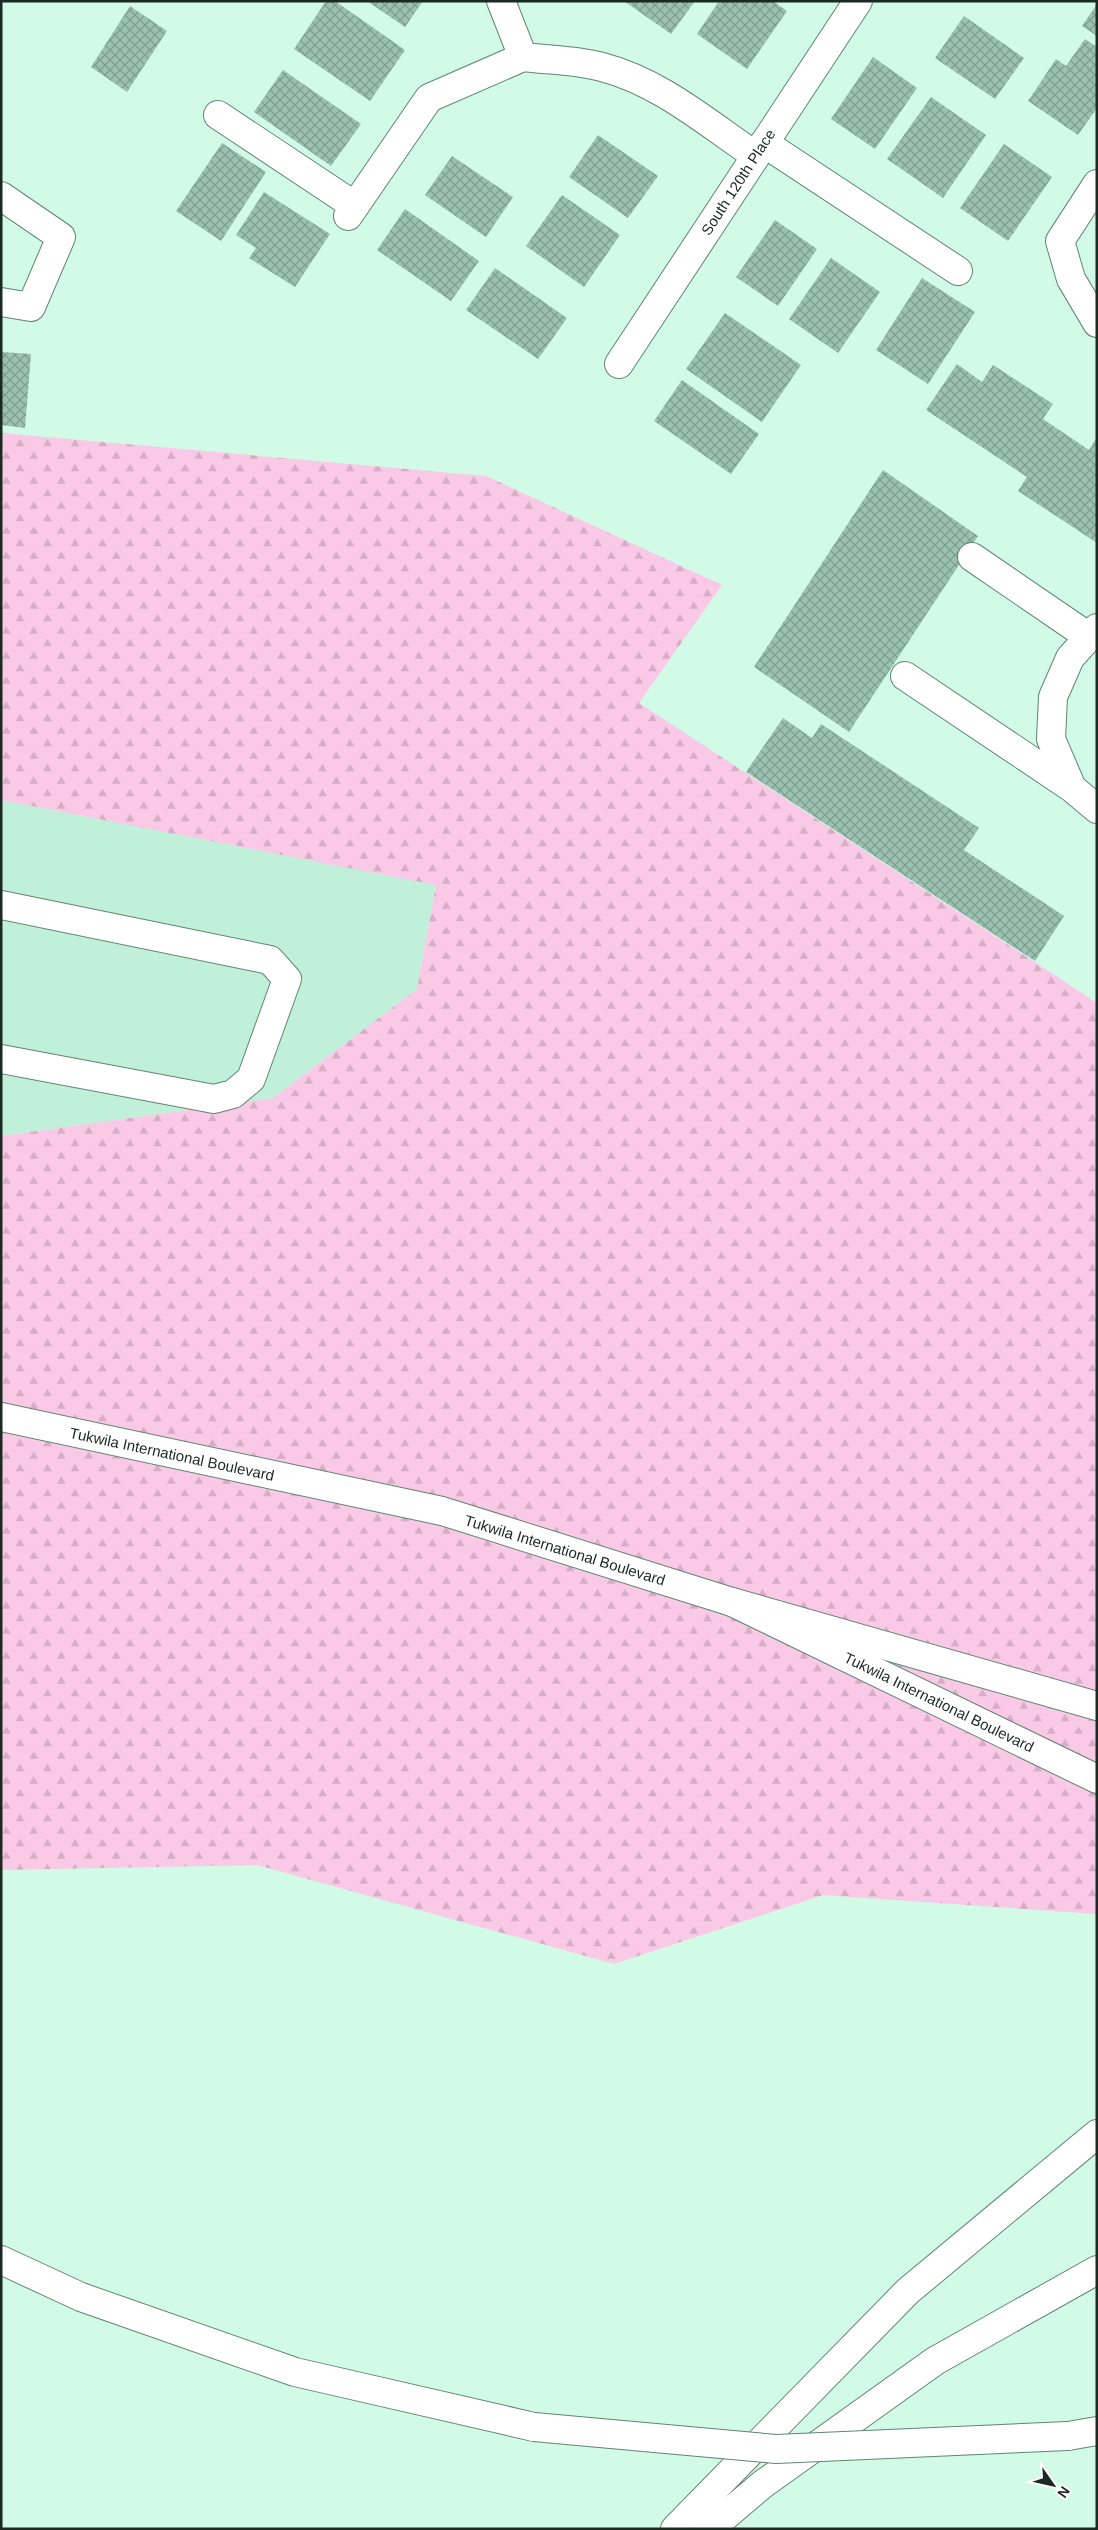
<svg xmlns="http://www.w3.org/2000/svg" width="1098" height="2530" font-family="Helvetica,sans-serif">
<defs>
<pattern id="forest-firs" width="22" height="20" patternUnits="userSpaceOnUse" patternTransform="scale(1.25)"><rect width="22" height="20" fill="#fac9e6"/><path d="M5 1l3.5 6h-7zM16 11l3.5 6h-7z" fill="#d6adc5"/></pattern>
<pattern id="building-cross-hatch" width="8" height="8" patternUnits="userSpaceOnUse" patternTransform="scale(1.25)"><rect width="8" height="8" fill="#9bc2b0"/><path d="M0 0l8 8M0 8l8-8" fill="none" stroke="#7e9e8f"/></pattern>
</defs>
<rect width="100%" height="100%" fill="#d1fae7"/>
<!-- built -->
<path fill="#c0f0d9" d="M1,800l435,84 -19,105 -144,109 -272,38z"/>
<!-- forest -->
<path fill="url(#forest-firs)" d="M1,433l485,43 236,109 -83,118 458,300v911l-274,-19 -209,69 -357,-99 -256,5v-734l272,-38 144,-109 19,-104 -435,-85z"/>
<!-- building -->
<path fill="url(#building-cross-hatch)" d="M326,1h9l70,49 -35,51 -76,-52z
M367,1h56l-18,26z
M624,1h71l-24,33z
M719,1h54l14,10 -40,58 -50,-35z
M1097,4v32l-15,-10z
M130,6l37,25 -40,61 -36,-25z
M964,16l60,42 -29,41 -60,-41z
M1085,39l12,8v61l-19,27 -50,-34 28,-42 10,7z
M873,57l44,31 -42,61 -44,-30z
M283,70l78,54 -30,42 -77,-54z
M931,97l55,38 -43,63 -56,-39z
M598,135l60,41 -30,42 -59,-41z
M222,143l44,29 -45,69 -45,-30z
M1004,144l48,33 -44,64 -48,-33z
M452,156l61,41 -27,40 -61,-42z
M264,192l66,42 -35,53 -46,-29 7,-10 -20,-13z
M562,195l58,40 -36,52 -58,-41z
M405,209l74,52 -28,40 -74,-51z
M775,220l42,29 -39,57 -42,-29z
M831,258l49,34 -42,61 -49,-34z
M495,268l72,50 -29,41 -72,-49z
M922,278l53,34 -47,72 -52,-34z
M725,313l76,52 -39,57 -76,-53z
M1,352l30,2 -6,74 -24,-3z
M957,364l25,18 11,-17 60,39 -10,15 46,31 8,-13v106l-79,-52 9,-14 -101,-67z
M682,380l77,54 -28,40 -77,-53z
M883,470l95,66 -129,196 -95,-65z
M783,718l29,20 9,-14 158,104 -15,22 100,66 -29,45 -289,-189z"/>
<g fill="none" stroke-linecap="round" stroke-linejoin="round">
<defs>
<path id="minor" d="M523,57c25,3 54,3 79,10 58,15 105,56 154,89
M218,115l137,91
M764,143l194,128
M1097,184l-37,57 11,38 26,44
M1,196l60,41 -30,70 -30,-5
M348,216l81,-118 94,-41 -22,-56
M619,364l239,-363
M972,557l117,80
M1097,628l-27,30 -17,39 -2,42 21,49 25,21
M905,676l167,112
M1,905l269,55 17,19 -36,100 -18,15 -19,5 -213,-40"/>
<path id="major" d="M1,1417l441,94 290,91 365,177"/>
<path id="highway" d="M732,1602l365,104
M1,2260l80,37 214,75 239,55
M1068,2436l29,-5
M675,2529l233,-238 189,-157
M710,2529l53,-45 172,-123 162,-91"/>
</defs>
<!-- minor casing -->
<use href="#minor" stroke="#608575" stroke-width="30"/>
<!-- major casing -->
<use href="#major" stroke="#608575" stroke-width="30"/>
<!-- highway casing -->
<use href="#highway" stroke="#608575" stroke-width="30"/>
<!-- minor -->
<use href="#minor" stroke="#fff" stroke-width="28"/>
<!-- major -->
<use href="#major" stroke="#fff" stroke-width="28"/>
<!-- highway -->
<use href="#highway" stroke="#fff" stroke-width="28"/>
<defs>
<path id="highway-bridge" d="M534,2427l242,22 292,-13"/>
</defs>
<!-- highway-bridge casing -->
<use href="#highway-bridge" stroke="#608575" stroke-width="30" stroke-linecap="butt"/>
<!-- highway-bridge -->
<use href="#highway-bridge" stroke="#fff" stroke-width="28"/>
</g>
<g text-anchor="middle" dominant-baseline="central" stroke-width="4" stroke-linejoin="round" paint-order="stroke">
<!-- street labels -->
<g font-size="15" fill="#1a2922" stroke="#fff">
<text transform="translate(738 182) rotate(-57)">South 120th Place</text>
<text transform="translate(172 1454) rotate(12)">Tukwila International Boulevard</text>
<text transform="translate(565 1550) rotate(17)">Tukwila International Boulevard</text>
<text transform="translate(939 1702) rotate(26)">Tukwila International Boulevard</text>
</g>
</g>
<!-- border -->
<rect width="1098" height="2530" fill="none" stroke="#1a2922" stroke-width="5"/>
<!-- north arrow -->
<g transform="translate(1053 2485) rotate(124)" stroke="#ffffff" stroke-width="4" paint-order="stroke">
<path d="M0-4L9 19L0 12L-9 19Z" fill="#1a2922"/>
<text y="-8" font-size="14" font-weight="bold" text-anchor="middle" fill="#1a2922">N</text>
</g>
</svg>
